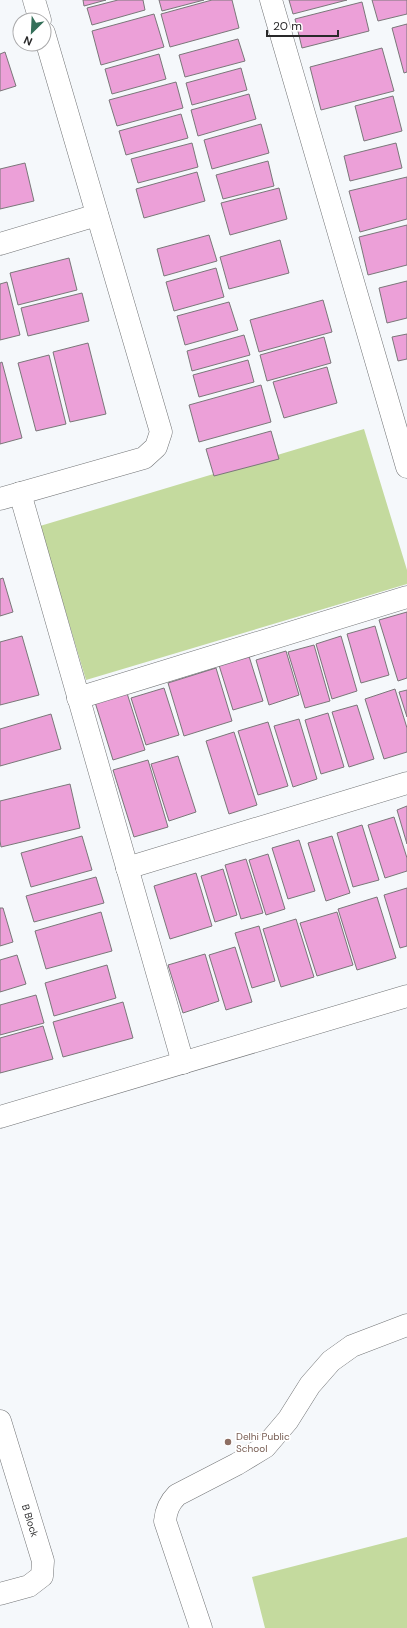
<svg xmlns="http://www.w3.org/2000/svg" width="407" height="1628" font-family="'DM Sans',sans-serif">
<rect width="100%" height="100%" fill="#f5f8fb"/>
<!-- green -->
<path fill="#c4da9e" d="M364,429l43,141v14l-321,96 -46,-154z
M407,1537v91h-142l-13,-51z"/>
<!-- building -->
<path fill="#eca0d8" stroke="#7a7779" d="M83,0h23l-22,6z
M118,0h25l2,10 -53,15 -5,-17z
M159,0h45l-42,11z
M212,0h20l7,28 -69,19 -9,-33z
M289,0h58l-54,14z
M372,0h35v14l-29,7z
M362,2l7,29 -67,17 -7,-29z
M154,14l10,33 -63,18 -9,-34z
M407,24v48l-3,1 -12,-45z
M238,39l7,22 -60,16 -6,-22z
M382,48l12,43 -73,19 -11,-43z
M5,52l11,34 -16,5v-37z
M159,54l7,25 -54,15 -7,-25z
M241,68l6,22 -55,15 -6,-22z
M176,82l7,26 -66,18 -8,-26z
M249,94l7,25 -58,17 -7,-26z
M393,96l9,35 -38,10 -9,-35z
M181,114l7,24 -62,17 -7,-24z
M261,124l8,29 -57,16 -8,-29z
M192,143l6,24 -60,16 -7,-24z
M396,143l6,25 -52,13 -6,-25z
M268,161l6,25 -51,13 -7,-24z
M25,163l9,38 -34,8v-40z
M197,172l8,29 -61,17 -8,-29z
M407,177v42l-47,13 -11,-41z
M279,188l8,31 -57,16 -9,-32z
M407,225v40l-39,10 -9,-38z
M209,235l8,26 -53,15 -7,-27z
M280,240l9,33 -60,16 -9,-32z
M69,258l8,32 -59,15 -8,-32z
M216,268l8,29 -50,14 -8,-29z
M407,281v37l-20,5 -8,-35z
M7,282l13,53 -20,5v-56z
M82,293l7,28 -61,15 -7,-28z
M323,300l9,32 -73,20 -9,-32z
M229,302l9,28 -53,15 -8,-29z
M407,334v25l-9,2 -6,-24z
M244,335l6,20 -58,16 -5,-20z
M324,337l7,26 -64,18 -7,-26z
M88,343l18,71 -36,8 -17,-70z
M49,355l17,69 -30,7 -18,-68z
M248,360l6,22 -55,15 -6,-22z
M2,362l20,76 -22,6v-81z
M327,367l10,36 -53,15 -11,-36z
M261,385l10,37 -72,20 -10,-37z
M271,431l8,28 -65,17 -8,-27z
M3,578l10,34 -13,4v-37z
M407,612v66l-9,3 -19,-61z
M375,626l14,49 -28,8 -14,-49z
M22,636l17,59 -39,10v-63z
M341,636l16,55 -25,8 -16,-55z
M314,645l16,56 -25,7 -17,-56z
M286,651l13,44 -30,10 -13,-45z
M248,653l15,48 -30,9 -15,-48z
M216,668l16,53 -48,15 -16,-53z
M164,688l15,47 -33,10 -15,-47z
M395,689l12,39v24l-23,7 -19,-60z
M126,690l19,60 -32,10 -19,-61z
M407,690v27l-8,-25z
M357,705l17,54 -25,8 -17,-55z
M328,713l16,54 -23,7 -16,-54z
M51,714l10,35 -61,17v-37z
M299,719l18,60 -24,8 -19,-61z
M268,722l20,64 -30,9 -20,-64z
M234,732l23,73 -28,9 -23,-73z
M178,756l18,56 -27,9 -18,-57z
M148,760l20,67 -34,10 -21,-67z
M70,784l10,44 -79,19 -1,-6v-40z
M407,806v38l-10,-34z
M394,817l13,41v13l-22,7 -17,-53z
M362,825l17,55 -26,7 -16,-54z
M82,836l10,34 -61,17 -10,-34z
M332,836l18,57 -24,8 -18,-58z
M299,840l16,51 -27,8 -16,-51z
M268,854l17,55 -19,6 -17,-55z
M246,859l17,54 -22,6 -16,-54z
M223,869l14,46 -22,7 -14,-46z
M196,873l16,53 -42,13 -16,-53z
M96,877l8,26 -70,19 -8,-26z
M407,888v58l-7,2 -16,-53z
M377,897l19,61 -39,12 -19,-61z
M0,908h3l10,34 -13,4z
M101,912l11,39 -66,18 -11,-38z
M337,912l16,53 -36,11 -17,-53z
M296,919l18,58 -33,10 -18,-58z
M259,926l16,55 -23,7 -17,-55z
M235,947l17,55 -26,8 -17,-55z
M205,954l14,47 -36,12 -15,-48z
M17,955l9,29 -26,8v-32z
M107,965l9,33 -62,18 -9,-33z
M36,995l8,28 -44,12v-30z
M123,1002l10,36 -70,19 -10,-35z
M43,1026l10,33 -53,14v-35z"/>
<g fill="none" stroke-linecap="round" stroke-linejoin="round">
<defs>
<g id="minor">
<path d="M34,0l6,20"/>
<path d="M271,0l136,467"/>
<path d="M0,244l97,-29"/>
<path d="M20,493l163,570"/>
<path d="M0,499l144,-41 12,-11 5,-15 -117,-399"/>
<path d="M78,698l329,-101"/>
<path d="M127,868l280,-85"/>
<path d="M0,1117l407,-121"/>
<path id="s1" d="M0,1421l43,140 -1,15 -13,10 -29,8"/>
<path d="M201,1628l-36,-107c1,-11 4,-18 12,-26l60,-31 28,-17 23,-27 22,-35 21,-24 21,-15 55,-21"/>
</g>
</defs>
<!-- minor casing -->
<use href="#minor" stroke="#737577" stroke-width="23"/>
<!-- minor -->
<use href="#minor" stroke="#fff" stroke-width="22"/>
</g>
<!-- markers -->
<circle fill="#8d6e63" stroke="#fff" stroke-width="1.5" cx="228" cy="1442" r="4"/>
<g text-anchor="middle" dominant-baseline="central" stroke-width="3.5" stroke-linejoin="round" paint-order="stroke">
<!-- education labels -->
<g font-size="10" fill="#785e54" stroke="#fff" text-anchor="start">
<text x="236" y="1436">Delhi Public<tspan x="236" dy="12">School</tspan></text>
</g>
<!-- street labels -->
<g font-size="10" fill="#29292a" stroke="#fff">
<text stroke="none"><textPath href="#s1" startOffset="104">B Block</textPath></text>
</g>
</g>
<!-- north arrow -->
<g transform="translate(32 32) rotate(204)"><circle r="19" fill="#ffffff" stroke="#a9a9aa"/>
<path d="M0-3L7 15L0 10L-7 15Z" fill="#346f59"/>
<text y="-6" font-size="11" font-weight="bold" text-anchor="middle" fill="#29292a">N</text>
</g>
<!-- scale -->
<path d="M267 30v6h71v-6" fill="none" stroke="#29292a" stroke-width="2"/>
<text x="273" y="30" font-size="12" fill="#29292a" stroke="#ffffff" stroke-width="3" paint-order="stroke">20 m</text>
</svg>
